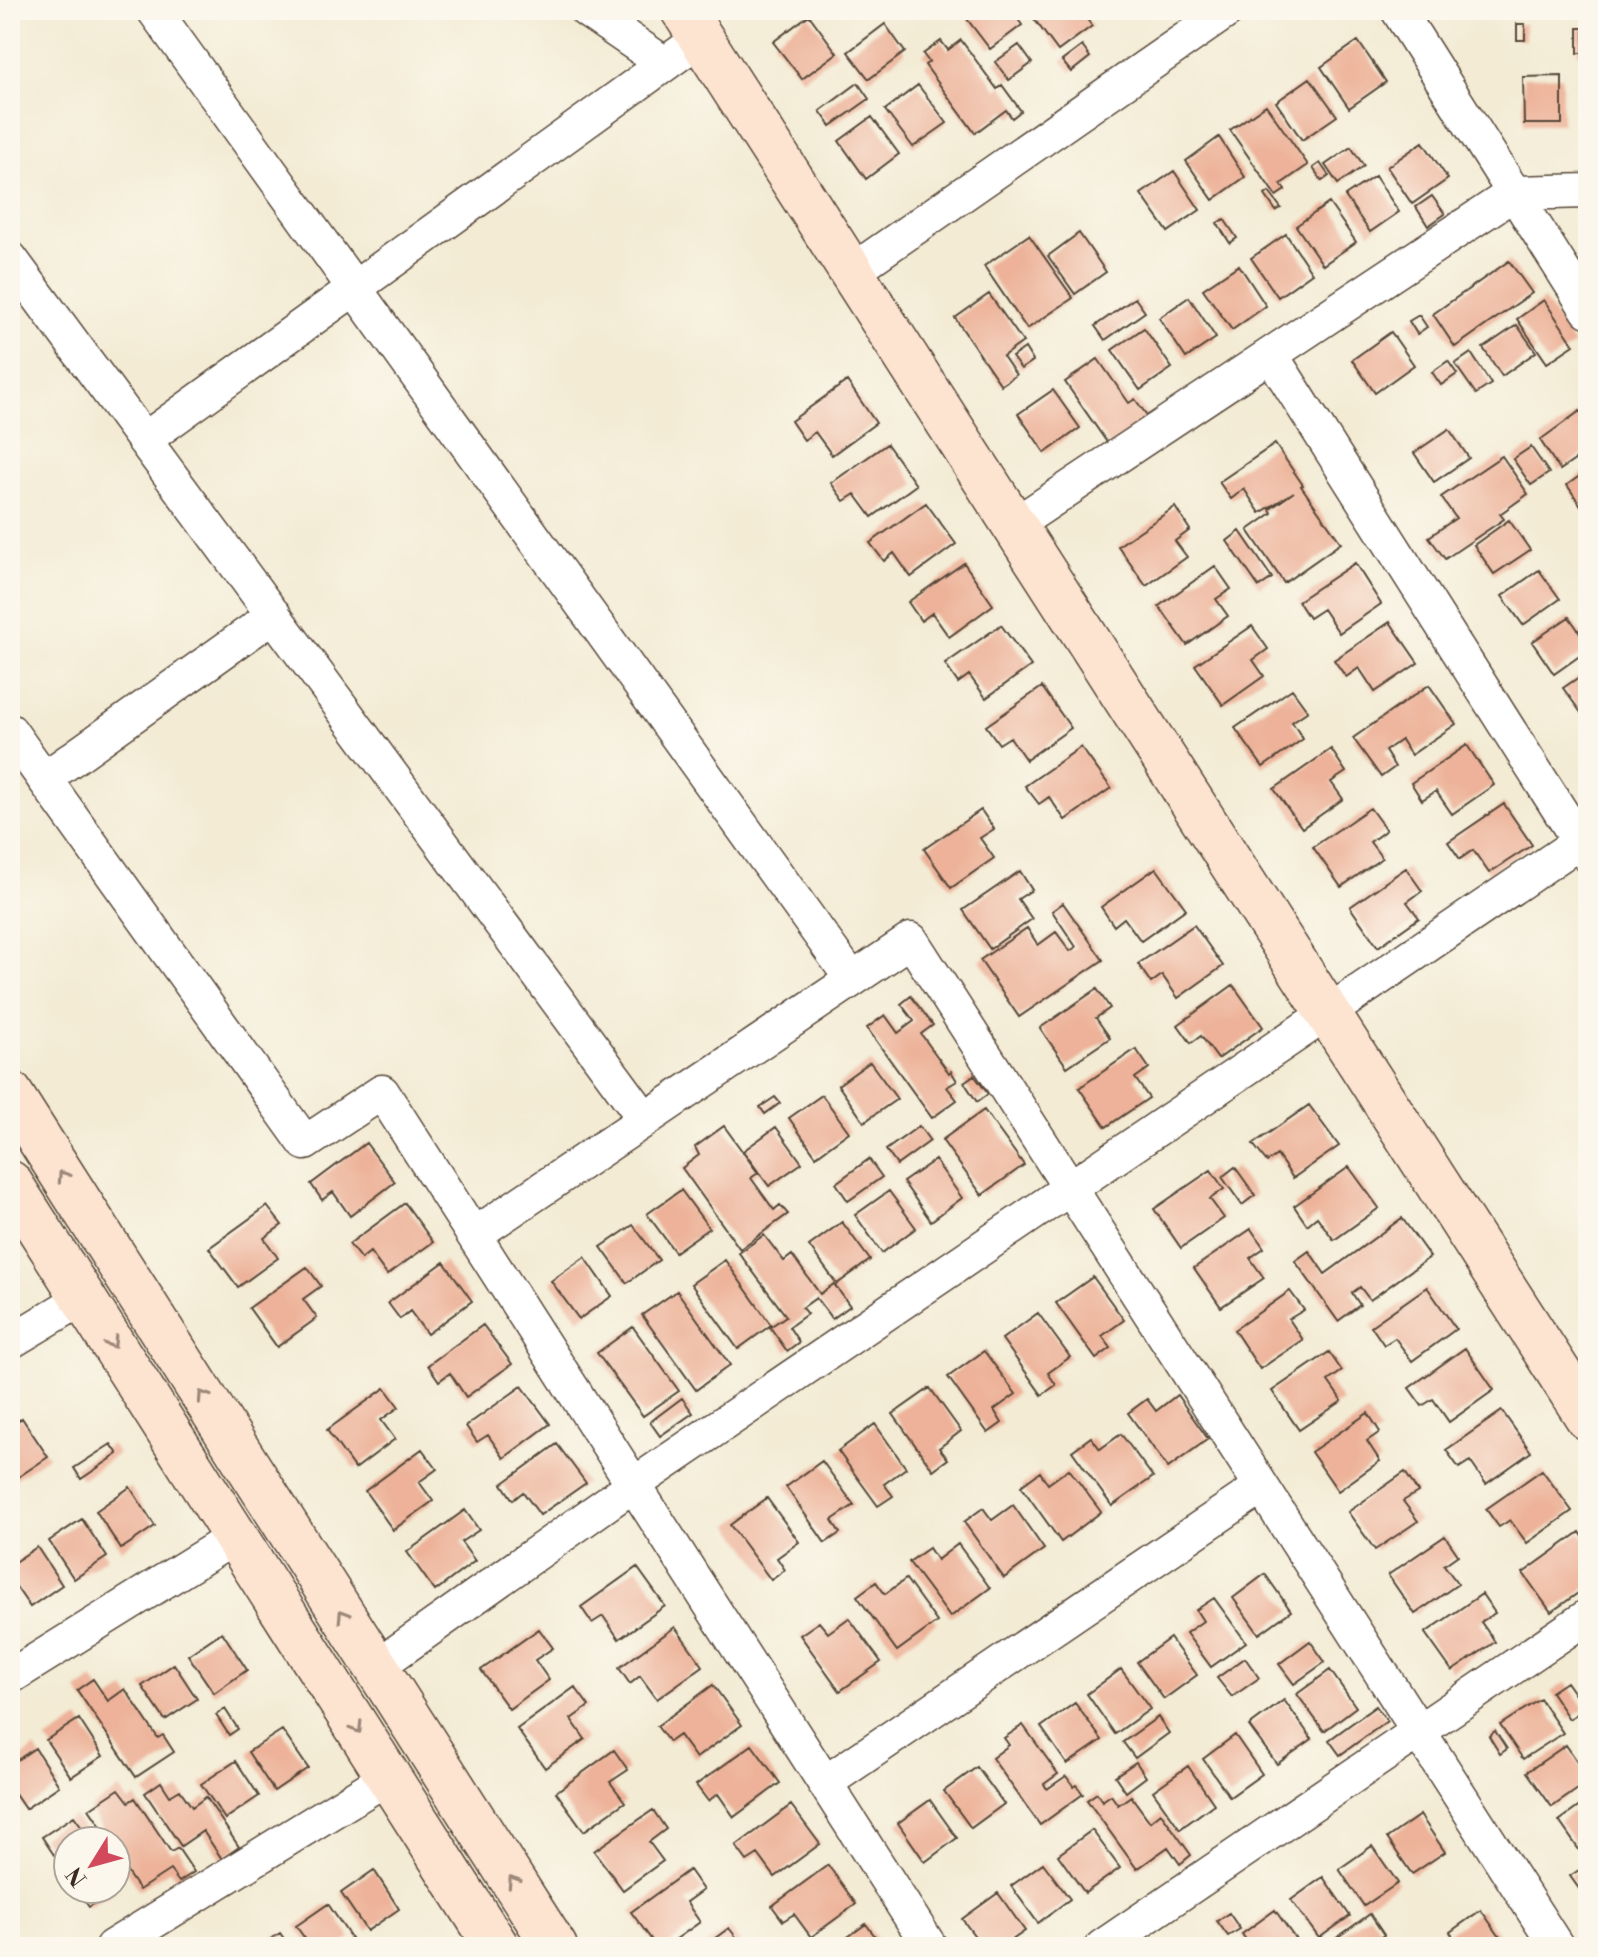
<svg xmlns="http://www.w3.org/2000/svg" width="1598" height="1957" font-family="'Libre Bodoni',serif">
<rect width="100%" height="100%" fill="#fbf7ec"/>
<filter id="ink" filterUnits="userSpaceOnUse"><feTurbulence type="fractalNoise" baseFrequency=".0125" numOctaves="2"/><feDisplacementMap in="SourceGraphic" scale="16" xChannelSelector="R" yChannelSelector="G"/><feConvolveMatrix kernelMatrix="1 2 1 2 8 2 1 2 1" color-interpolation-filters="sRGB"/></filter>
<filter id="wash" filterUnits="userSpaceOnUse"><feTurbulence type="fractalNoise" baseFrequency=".006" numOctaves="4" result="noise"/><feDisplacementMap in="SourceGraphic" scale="32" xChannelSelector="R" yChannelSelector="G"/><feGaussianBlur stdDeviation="1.8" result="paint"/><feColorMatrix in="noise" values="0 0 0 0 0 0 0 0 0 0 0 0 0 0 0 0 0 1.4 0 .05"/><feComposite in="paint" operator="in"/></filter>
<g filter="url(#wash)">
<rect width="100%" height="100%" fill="#f3ebd4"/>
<g id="blocks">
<!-- building -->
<path fill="#edb299" d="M980,10h31l11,15 -32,24 -23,-30z
M1031,10h49l12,16 -34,25 -29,-39z
M809,15l28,38 -35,26 -29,-37z
M885,24l20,28 -36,27 -21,-27z
M1517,24h8v16h-8z
M1578,28h6l1,25h-7z
M961,40l36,49 5,-4 19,26 -9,7 -6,-8 -31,23 -50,-68 4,-3 -6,-8 18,-13 7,9z
M1358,41l28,41 -37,26 -28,-41z
M1019,45l13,18 -23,17 -14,-18z
M1082,46l8,11 -19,15 -9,-11z
M1562,76v48h-38l-1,-47z
M1584,77h4v47h-3z
M1310,78l27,38 -35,24 -26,-38z
M858,83l11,16 -38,27 -11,-15z
M918,85l29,38 -34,24 -28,-37z
M1266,105l42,60 -27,19 4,6 -9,6 -46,-66z
M872,117l27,37 -33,25 -27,-38z
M1219,137l26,40 -32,23 -27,-39z
M1423,142l25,37 -36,25 -25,-37z
M1351,147l13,19 -26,18 -13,-19z
M1320,163l9,13 -7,5 -9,-13z
M1174,171l26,39 -32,22 -27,-38z
M1375,176l24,36 -29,20 -25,-36z
M1269,192l12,16 -5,3 -11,-16z
M1432,196l13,18 -17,12 -12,-19z
M1329,203l27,39 -33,23 -27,-39z
M1224,219l13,19 -7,5 -13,-20z
M1079,233l27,39 -31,22 -27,-38z
M1286,234l26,39 -34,24 -27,-39z
M1029,235l44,63 -46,31 -43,-63z
M1509,261l23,32 -77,54 -22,-33z
M1239,265l27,41 -34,24 -29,-41z
M989,294l34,48 -20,14 13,19 -15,10 -46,-67z
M1189,297l27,41 -30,20 -27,-40z
M1135,298l10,14 -40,28 -10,-14z
M1544,300l30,45 -27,18 -30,-44z
M1419,315l8,12 -10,7 -8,-13z
M1517,325l19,27 -34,24 -19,-28z
M1144,328l28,40 -32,22 -28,-40z
M1391,332l23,33 -39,28 -23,-33z
M1025,348l8,13 -12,8 -9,-12z
M1471,353l20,31 -15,10 -21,-30z
M1098,359l31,44 6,-4 16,22 -40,27 -46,-66z
M1448,361l9,13 -16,11 -9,-13z
M847,381l29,42 -44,32 -17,-23 -11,8 -13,-19z
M1053,390l27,38 -35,25 -27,-39z
M1580,411l8,12v28l-28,19 -20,-30z
M1449,429l20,29 -35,24 -20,-29z
M887,444l29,41 -44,32 -17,-23 -11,7 -13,-18z
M1275,444l28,41 -2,1 40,57 -57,40 -36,-53 24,-17 -2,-4 24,-17 -34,21 -16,-24 -13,10 -12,-17z
M1531,447l18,26 -18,12 -18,-26z
M1502,456l26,38 -28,20 4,5 -59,40 -16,-22 27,-19 -15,-21z
M1588,470v46l-21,-31z
M926,503l30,41 -45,33 -17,-24 -10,8 -14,-18z
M1175,507l15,23 -15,11 12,16 -41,29 -28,-40z
M1509,520l21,30 -36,24 -20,-29z
M1240,531l32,47 -13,9 -32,-46z
M964,563l29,42 -44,32 -17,-24 -11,8 -13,-19z
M1355,563l26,41 -42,29 -16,-24 -14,9 -11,-17z
M1215,566l16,23 -15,10 12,17 -41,29 -28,-39z
M1539,570l21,29 -37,26 -21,-29z
M1569,617l19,27v6l-34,24 -22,-32z
M1390,622l28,41 -43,29 -16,-24 -13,9 -12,-17z
M1001,625l30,41 -45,32 -17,-23 -11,8 -13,-19z
M1252,626l16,23 -15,11 11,16 -41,29 -28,-40z
M1588,671v44l-3,3 -22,-30z
M1429,685l27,39 -45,31 -10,-15 -16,11 10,16 -14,10 -28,-39z
M1042,687l29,41 -45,32 -16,-23 -11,7 -13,-18z
M1292,689l16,22 -16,11 11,17 -40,28 -28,-39z
M1467,745l27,40 -42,29 -16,-23 -14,9 -11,-17z
M1081,747l30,41 -46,32 -16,-23 -10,7 -14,-18z
M1331,749l15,23 -15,10 12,17 -41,29 -28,-39z
M1504,804l28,41 -43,28 -16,-23 -13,9 -12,-17z
M1370,808l16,22 -16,12 12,16 -41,29 -28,-40z
M981,810l13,19 -14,9 14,20 -43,30 -27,-39z
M1156,868l30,41 -45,32 -17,-23 -10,8 -13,-19z
M1406,868l16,23 -15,11 12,16 -41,29 -28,-40z
M1020,871l12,19 -14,9 14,20 -42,30 -27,-39z
M1063,903l40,57 -84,57 -39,-57 47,-32 11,17 18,-13 14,19 6,-4 -24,-36z
M1194,925l29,41 -45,32 -16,-23 -11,8 -13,-19z
M1233,985l30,42 -45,32 -17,-23 -10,7 -13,-18z
M1097,989l13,19 -14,10 14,20 -43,29 -27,-39z
M911,996l22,29 -12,9 28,39 2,-2 6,10 -10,6 10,13 -25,18 -65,-90 18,-13 13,18 16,-12 -13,-17z
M1136,1049l13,19 -14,10 14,20 -43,29 -27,-39z
M870,1062l27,37 -33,23 -26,-37z
M974,1075l14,19 -11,8 -13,-20z
M822,1095l27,37 -33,24 -27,-38z
M775,1097l5,6 -15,11 -5,-7z
M1309,1105l30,41 -46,32 -16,-23 -10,7 -14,-18z
M984,1110l40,55 -42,30 -40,-55z
M724,1126l34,47 -7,5 23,32 6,-5 8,9 -48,35 -58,-81 17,-13 -4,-8z
M919,1126l11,15 -33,24 -11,-15z
M776,1127l26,36 -33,23 -26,-35z
M366,1143l29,39 -45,34 -17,-24 -11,8 -11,-16z
M869,1159l13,18 -34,24 -12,-18z
M935,1160l27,38 -31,23 -28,-39z
M1235,1167l20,28 -13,10 -20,-28z
M1349,1167l30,41 -45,32 -17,-23 -10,8 -13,-19z
M1211,1170l13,19 -14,10 14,19 -43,30 -27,-39z
M681,1190l28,38 -34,24 -28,-38z
M889,1191l27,37 -34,25 -27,-38z
M405,1203l28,39 -46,33 -17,-23 -9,7 -12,-15z
M267,1206l15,19 -18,13 14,20 -40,29 -29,-39z
M1402,1218l28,39 -60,43 -10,-13 -8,6 8,12 -22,16 -43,-60 14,-10 16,23z
M842,1222l28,38 -33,24 -28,-38z
M633,1225l26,35 -32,23 -26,-36z
M1251,1229l13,19 -14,10 14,20 -43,29 -27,-39z
M764,1235l20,26 8,-6 28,39 14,-10 16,22 -18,13 -16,-21 -14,10 5,6 -18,13 10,15 -12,9 -17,-24 16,-11 -47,-63z
M585,1257l27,39 -33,23 -28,-38z
M725,1260l46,65 -33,24 -47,-65z
M444,1262l28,39 -45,33 -17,-23 -10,8 -12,-16z
M307,1267l14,19 -18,13 14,19 -40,29 -28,-39z
M1093,1277l31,43 -22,16 9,12 -15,11 -40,-56z
M1427,1287l29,42 -44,32 -17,-23 -11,7 -13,-19z
M677,1291l53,74 -34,25 -54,-75z
M1290,1291l14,19 -15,9 14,21 -43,29 -26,-39z
M1038,1313l32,44 -22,16 8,12 -14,10 -40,-56z
M483,1325l29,39 -46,33 -16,-24 -11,8 -11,-16z
M633,1327l46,64 -36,25 -46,-63z
M1465,1348l29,42 -45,32 -16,-23 -11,7 -13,-18z
M984,1351l32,43 -22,16 8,13 -14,10 -40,-56z
M1329,1352l13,19 -14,10 14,20 -43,29 -27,-39z
M522,1386l28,38 -46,34 -16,-23 -11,7 -11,-16z
M385,1388l14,19 -18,13 14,19 -40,30 -28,-39z
M930,1388l31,43 -22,17 9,11 -15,11 -40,-56z
M1177,1395l31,44 -40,29 -40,-55 19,-14 9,12z
M682,1398l11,15 -33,23 -10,-14z
M1502,1411l29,41 -45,32 -16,-23 -11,7 -13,-18z
M1368,1413l12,19 -13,9 13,20 -42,30 -27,-39z
M22,1418l26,39 -37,25 -1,-56z
M875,1424l31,44 -22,16 9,12 -15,10 -40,-55z
M1121,1434l32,43 -41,29 -40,-55 19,-14 9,12z
M111,1444l7,10 -37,25 -7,-11z
M557,1444l29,39 -46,32 -17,-23 -10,8 -11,-16z
M422,1449l15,20 -18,13 14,19 -40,29 -28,-39z
M822,1461l32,44 -22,15 8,13 -15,10 -39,-56z
M1069,1469l32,43 -40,30 -40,-56 19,-14 8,12z
M1542,1470l30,41 -45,32 -17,-23 -11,7 -13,-18z
M1405,1472l13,20 -15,9 15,20 -43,29 -27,-38z
M130,1487l25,39 -34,23 -25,-38z
M767,1498l32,44 -22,16 8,12 -14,10 -41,-55z
M1013,1505l31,44 -40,29 -40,-56 19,-14 9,12z
M465,1510l14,20 -18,12 14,19 -40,30 -28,-39z
M82,1519l25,38 -33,22 -25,-38z
M1580,1532l8,12v42l-37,26 -28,-39z
M1445,1536l13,19 -14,10 14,19 -43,30 -27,-39z
M958,1544l32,44 -40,29 -41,-55 20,-14 8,12z
M37,1547l25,38 -32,22 -20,-29v-13z
M637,1567l28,39 -46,33 -16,-23 -11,7 -11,-16z
M1265,1574l26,37 -32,23 -26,-36z
M906,1579l31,43 -40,29 -40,-55 19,-14 9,12z
M1482,1594l13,19 -14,9 14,20 -43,29 -27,-38z
M1214,1598l32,44 -35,25 -25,-34 17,-12 -7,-11z
M849,1618l32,44 -41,29 -40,-56 19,-13 9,11z
M675,1627l28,39 -46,33 -17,-23 -10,8 -11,-16z
M539,1629l14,19 -18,12 14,20 -40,29 -28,-39z
M222,1632l25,38 -33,23 -26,-38z
M1170,1638l27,37 -33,24 -27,-37z
M1310,1641l15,21 -31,22 -15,-20z
M1245,1658l14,20 -27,19 -15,-19z
M174,1664l23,35 -32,21 -23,-34z
M1121,1669l29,40 -35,25 -28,-40z
M1330,1670l26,37 -32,24 -27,-37z
M93,1679l15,22 17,-12 33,49 5,-3 11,17 -38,25 -59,-87z
M1566,1682l19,27 -16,10 -18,-27z
M713,1685l29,40 -46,33 -17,-23 -10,7 -12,-16z
M575,1687l14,19 -18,13 14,20 -40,29 -28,-39z
M1540,1699l23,34 -40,26 -23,-34z
M1284,1700l28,39 -35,25 -28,-38z
M1075,1703l27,37 -35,24 -26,-37z
M1376,1706l11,15 -47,34 -11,-15z
M225,1709l13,20 -9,6 -13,-20z
M1158,1717l11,16 -34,25 -12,-16z
M79,1719l24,37 -32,21 -25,-37z
M1023,1725l35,49 -14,10 3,5 19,-13 8,11 2,-2 7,9 -43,31 -48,-67 17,-13 -5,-7z
M282,1730l26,38 -34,23 -26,-39z
M1495,1731l12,18 -7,5 -11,-18z
M1235,1735l27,39 -32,23 -27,-38z
M752,1745l28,38 -46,34 -16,-23 -10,7 -12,-16z
M1566,1745l22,32v5l-36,25 -25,-35z
M35,1748l24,38 -34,23 -15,-22v-22z
M614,1750l14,20 -18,12 15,20 -41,29 -28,-39z
M236,1761l23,35 -34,23 -24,-35z
M1136,1762l10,15 -20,15 -11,-16z
M1188,1766l26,38 -34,25 -27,-38z
M977,1767l27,37 -33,24 -27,-37z
M161,1782l9,14 10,-6 12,17 14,-10 33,50 -17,12 -19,-28 -22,15 -36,-53z
M119,1789l10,13 6,-4 36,54 7,-4 16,24 -15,10 -9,-12 -31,20 -23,-34v-15h-10l-7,-10 3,-3 -13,-19z
M1097,1793l5,8 9,-6 7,10 13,-9 19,26 11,-9 30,42 -11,9 -12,-17 -31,22 -50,-69z
M930,1800l27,38 -32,24 -27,-39z
M1588,1800v50l-6,4 -23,-33z
M791,1805l29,39 -45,33 -17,-23 -11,7 -11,-15z
M653,1810l13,19 -17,13 14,19 -40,29 -29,-39z
M1420,1815l25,37 -33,22 -25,-36z
M74,1816l13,18 -11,7h-8v5l-14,9 -12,-18z
M1092,1830l28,38 -35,25 -27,-38z
M1372,1846l26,37 -34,23 -25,-37z
M1043,1863l27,36 -32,24 -27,-37z
M828,1865l28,39 -45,33 -17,-23 -11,7 -11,-15z
M1582,1868l6,8v20l-3,1 -15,-21z
M374,1870l25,39 -32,22 -26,-38z
M689,1870l14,20 -17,12 14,20 -35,25h-8l-26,-35z
M1323,1877l27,39 -31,22 -28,-38z
M76,1889h40l-27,18z
M998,1893l27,38 -23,16h-19l-21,-28z
M328,1904l23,34 -14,9h-26l-15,-21z
M1275,1910l26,37h-50l-9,-13z
M1481,1910l26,37h-47l-10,-15z
M1229,1913l11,16 -12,7 -11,-15z
M1370,1914l14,21 -18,12h-42z
M866,1924l17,23h-49z
M729,1928l15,19h-41z
M10,1929l11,16 -4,2h-7z
M280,1933l10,14h-32z"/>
</g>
</g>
<g filter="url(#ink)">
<use href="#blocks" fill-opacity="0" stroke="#574739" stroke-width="2"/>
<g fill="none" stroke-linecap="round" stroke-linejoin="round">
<defs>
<path id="street" d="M154,10l698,969
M586,10l79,54
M1398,10l190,300
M10,258l635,861
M851,272l377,-262
M1271,355l317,500
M144,440l557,-402
M1014,525l500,-332 74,-2
M10,731l295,412 77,-51 548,855
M44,779l230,-164
M474,1235l437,-295 646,1007
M10,1342l73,-44
M376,1667l257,-182 955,-649
M10,1677l225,-140
M825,1783l436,-296
M112,1947l276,-170
M1102,1947l486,-331"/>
<path id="secondary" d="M683,10l905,1408
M10,1093l545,854
M10,1183l487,764"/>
</defs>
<!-- street casing -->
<use href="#street" stroke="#574739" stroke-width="37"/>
<!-- secondary casing -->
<use href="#secondary" stroke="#574739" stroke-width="47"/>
<!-- street -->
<use href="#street" stroke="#fff" stroke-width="34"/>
<!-- secondary -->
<use href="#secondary" stroke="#fde4d1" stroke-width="44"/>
</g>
<!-- one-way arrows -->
<defs><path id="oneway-chevron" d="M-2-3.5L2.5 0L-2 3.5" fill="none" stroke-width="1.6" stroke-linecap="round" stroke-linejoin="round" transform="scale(2)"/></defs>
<g stroke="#9c8778">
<use href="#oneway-chevron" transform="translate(63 1176) rotate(-123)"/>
<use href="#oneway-chevron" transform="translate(112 1343) rotate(58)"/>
<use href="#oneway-chevron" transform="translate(203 1396) rotate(-123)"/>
<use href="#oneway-chevron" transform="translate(343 1615) rotate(-122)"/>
<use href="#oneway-chevron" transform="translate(357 1728) rotate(58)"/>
<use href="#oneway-chevron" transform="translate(513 1881) rotate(-123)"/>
</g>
</g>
<!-- margin -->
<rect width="1598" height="1957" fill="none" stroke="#fbf7ec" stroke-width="40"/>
<!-- north arrow -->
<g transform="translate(92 1865) rotate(233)"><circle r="38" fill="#fbf7ec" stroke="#aea59a" stroke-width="2"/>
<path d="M0-6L14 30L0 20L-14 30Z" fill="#d1495b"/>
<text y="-12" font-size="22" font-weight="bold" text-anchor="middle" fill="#3b2a1e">N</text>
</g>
</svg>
